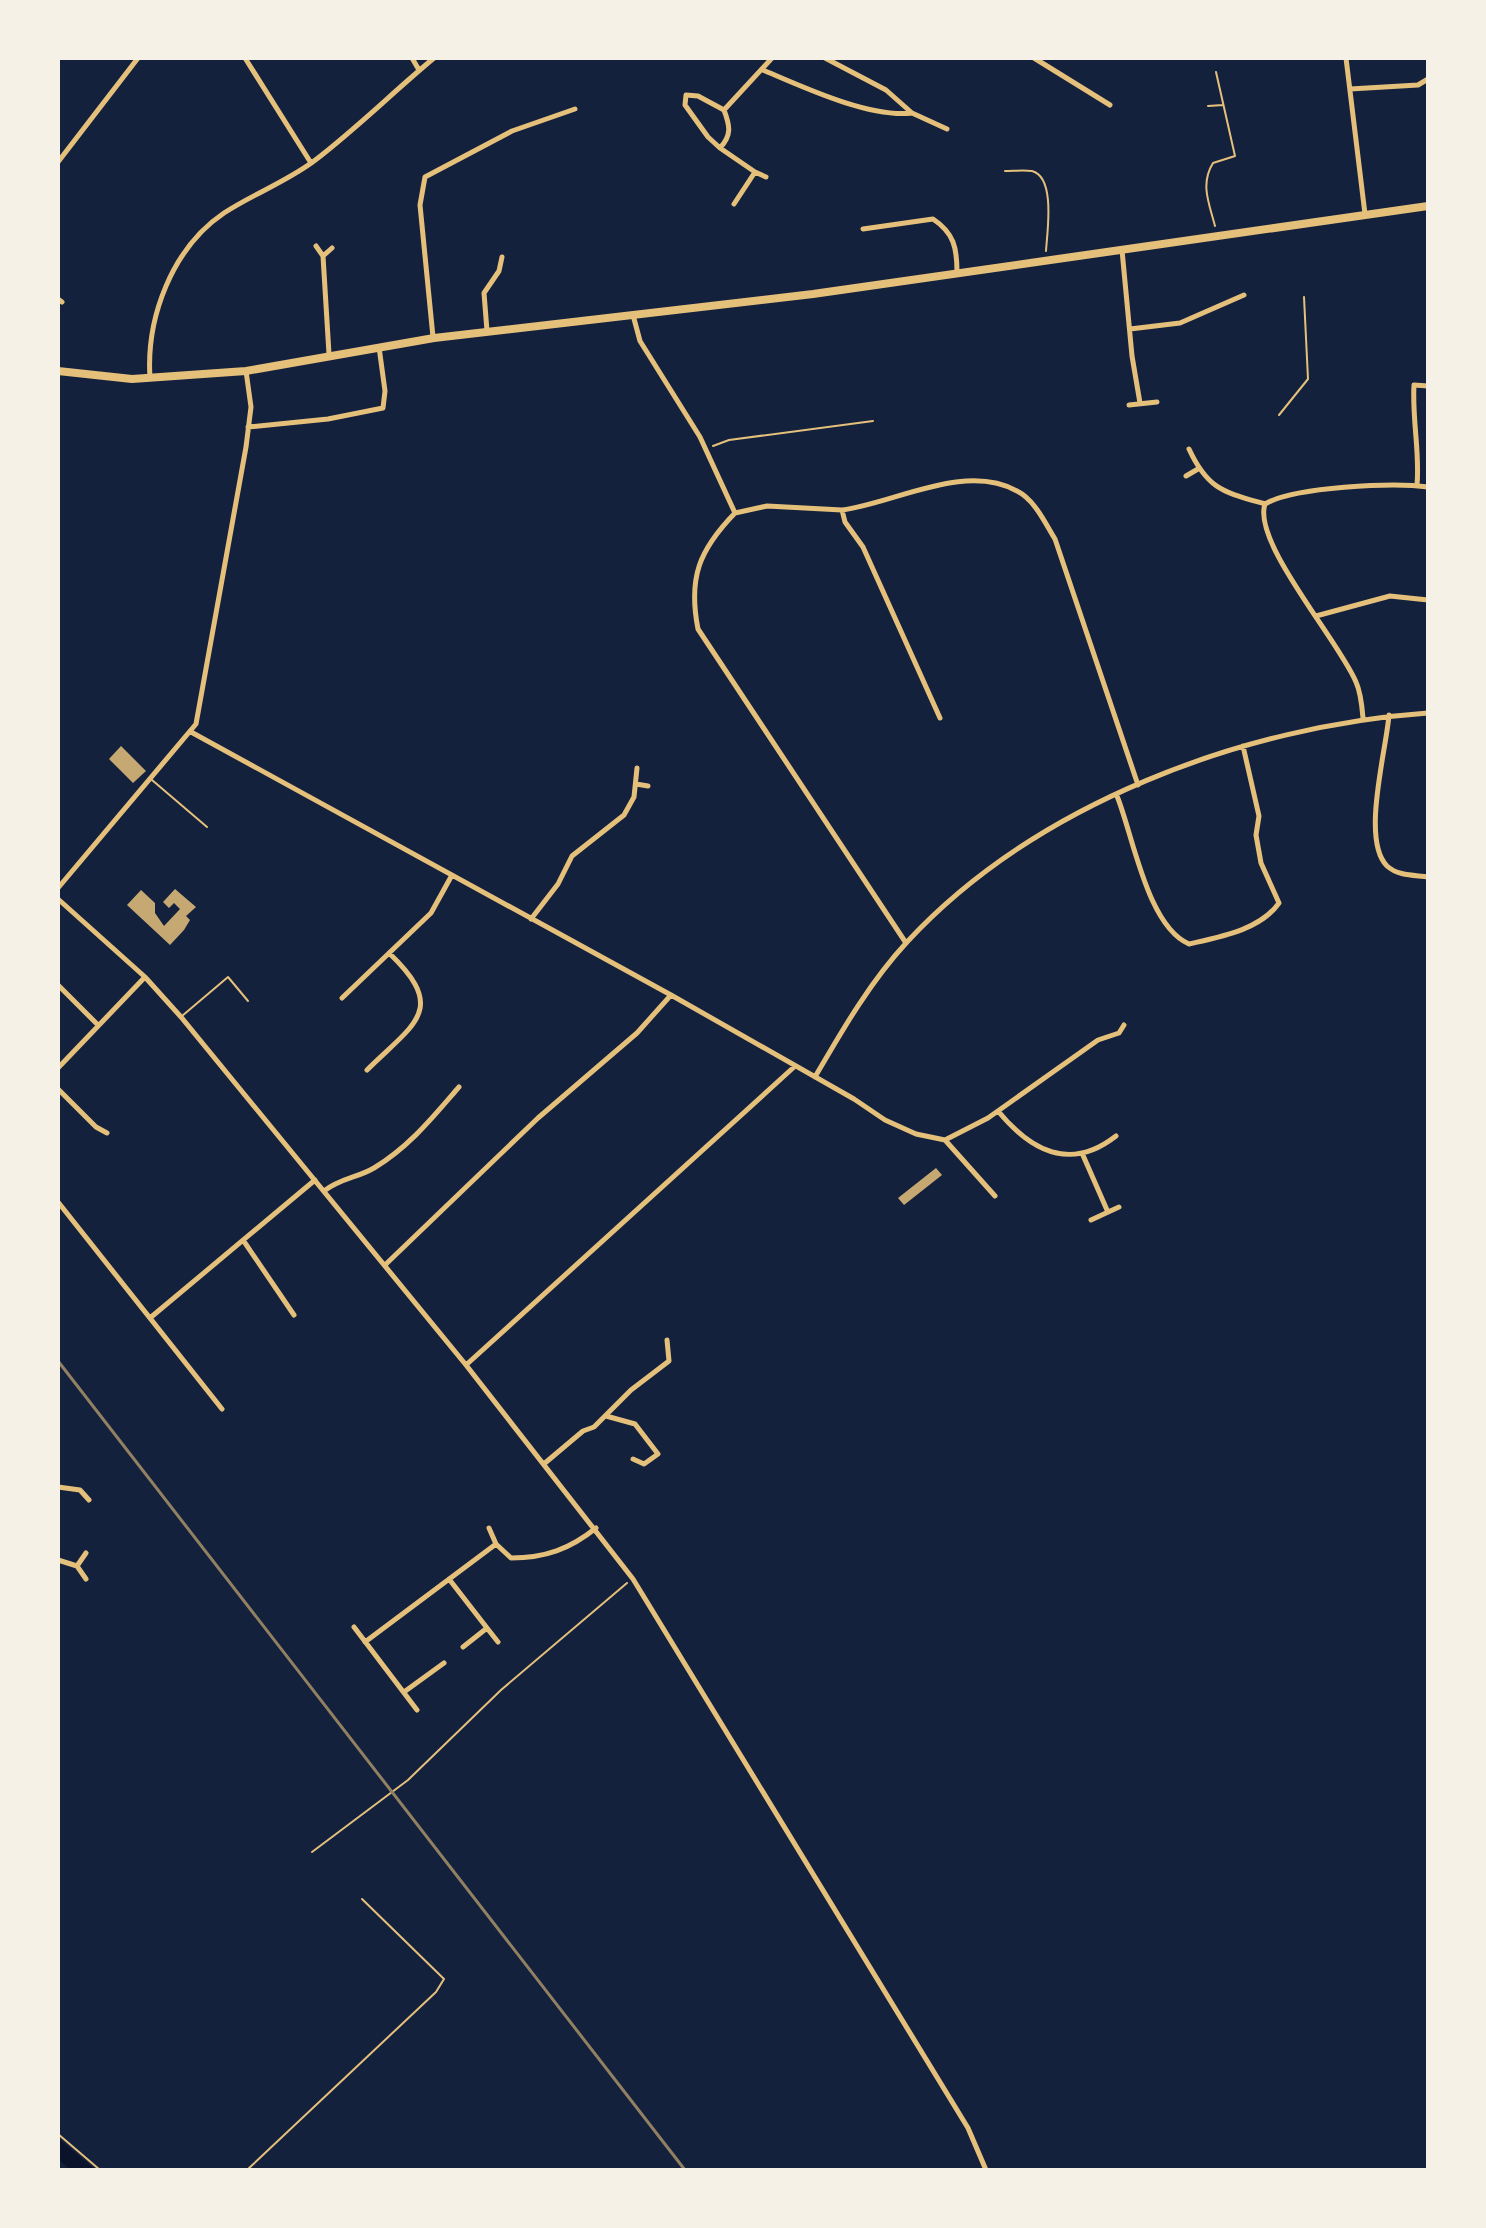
<svg xmlns="http://www.w3.org/2000/svg" width="1486" height="2228" font-family="Raleway,sans-serif">
<rect width="100%" height="100%" fill="#14213d"/>
<!-- water -->
<path fill="#0b132b" d="M58,2138l38,32h-25l-13,-11z"/>
<!-- building -->
<path fill="#c6a872" d="M121,746l25,25 -13,12 -24,-24z
M175,889l21,18 -10,9 4,4 -6,10 -14,15 -43,-40 14,-15 14,13v10l9,13 16,-17 -6,-6 -5,5 -6,-6z
M936,1168l6,7 -38,30 -6,-7z"/>
<g fill="none" stroke-linecap="round" stroke-linejoin="round">
<!-- path -->
<path stroke="#e5c07b" stroke-width="2" d="M1208,106l15,-1
M1005,171c8,0 19,-1 27,0 24,6 15,62 14,80
M1215,226c-6,-23 -15,-42 -2,-63l22,-7 -19,-84
M1279,415l29,-36 -4,-82
M713,446l16,-6 144,-19
M312,1852l96,-72 93,-90 126,-107
M58,2134l42,36
M247,2170l189,-178 8,-13 -82,-80"/>
<!-- service -->
<path stroke="#e5c07b" stroke-width="2" d="M152,780l55,47
M182,1016l46,-39 20,24"/>
<!-- minor -->
<path stroke="#e5c07b" stroke-width="5" d="M245,58l66,105
M412,58l7,12
M825,58l61,32 26,23 35,16
M1034,58l76,47
M1346,58l19,156
M763,70c40,17 106,48 149,43
M1350,89l68,-4 10,-6
M686,95l12,1 26,14c6,16 8,25 -4,38l-12,-11 -23,-32z
M724,110l48,-52
M720,148l35,24
M58,162l80,-104
M734,204l21,-32 11,5
M863,229l70,-10c21,14 24,29 24,53
M316,246l7,10
M1122,250l10,106 8,47
M58,299l4,3
M633,315l7,26 60,96 35,76c-36,37 -47,65 -37,116l208,314
M1130,329l50,-6 64,-28
M487,331l-3,-38 15,-22 3,-14
M433,337l-13,-132 5,-28 87,-46 63,-22
M329,354l-6,-98 9,-8
M150,378c-4,-60 22,-130 74,-165 29,-19 62,-31 90,-52 42,-32 79,-69 120,-103
M1129,405l28,-3
M248,427l80,-8 55,-11 2,-17 -6,-44
M1189,449c19,41 35,43 76,55
M1186,476l12,-7
M1417,485c3,-33 -5,-65 -3,-100l14,1
M842,510c53,-7 123,-48 175,-19 18,9 28,32 38,48l83,246
M735,513l32,-7 75,4 3,12 18,25 77,171
M1316,616l74,-20 38,4
M1389,715c-3,37 -28,125 -2,151 11,10 27,9 41,11
M1363,718c-1,-12 -2,-25 -7,-36 -17,-41 -104,-140 -91,-178 28,-17 129,-22 163,-17
M191,732l480,263 183,104 31,21 31,14 29,6 50,56
M636,784l12,2
M1117,796c16,39 30,130 72,148 31,-7 71,-14 90,-41l-18,-40 -5,-28 3,-19 -16,-70
M58,888l138,-164 50,-277 5,-40 -5,-36
M58,899l87,78 36,40 285,348 167,214 335,549 18,42
M531,919l27,-35 14,-28 52,-41 10,-18 3,-29
M58,985l40,40
M342,998l89,-85 21,-38
M58,1068l87,-91
M367,1070c46,-46 82,-60 22,-117
M815,1077c28,-48 55,-95 92,-135 128,-138 336,-216 521,-229
M58,1089l38,38 11,6
M998,1111c33,40 72,61 118,25
M945,1140l43,-22 110,-78 21,-7 5,-8
M1082,1153l25,57
M324,1191c17,-13 33,-13 50,-23 35,-21 59,-51 85,-81
M58,1202l164,207
M1091,1220l28,-13
M243,1240l51,75
M385,1265l153,-147 99,-85 34,-38
M150,1318l165,-138
M466,1365l328,-298
M606,1416l29,8 23,30 -14,10 -11,-5
M545,1463l38,-32 11,-4 37,-37 38,-29 -2,-21
M58,1487l22,3 9,10
M489,1528l7,16 15,14c34,0 59,-9 85,-30
M58,1560l19,6 9,13
M77,1566l9,-13
M449,1579l38,49 -24,19
M354,1627l63,83
M487,1628l11,14
M365,1642l131,-98
M404,1692l40,-29"/>
<!-- primary -->
<path stroke="#e5c07b" stroke-width="8" d="M58,371l74,8 114,-8 188,-33 379,-44 615,-88"/>
<!-- rail -->
<path stroke="#918062" stroke-width="3" d="M58,1361l627,809"/>
</g>
<!-- border -->
<rect width="1486" height="2228" fill="none" stroke="#f6f1e7" stroke-width="120"/>
</svg>
